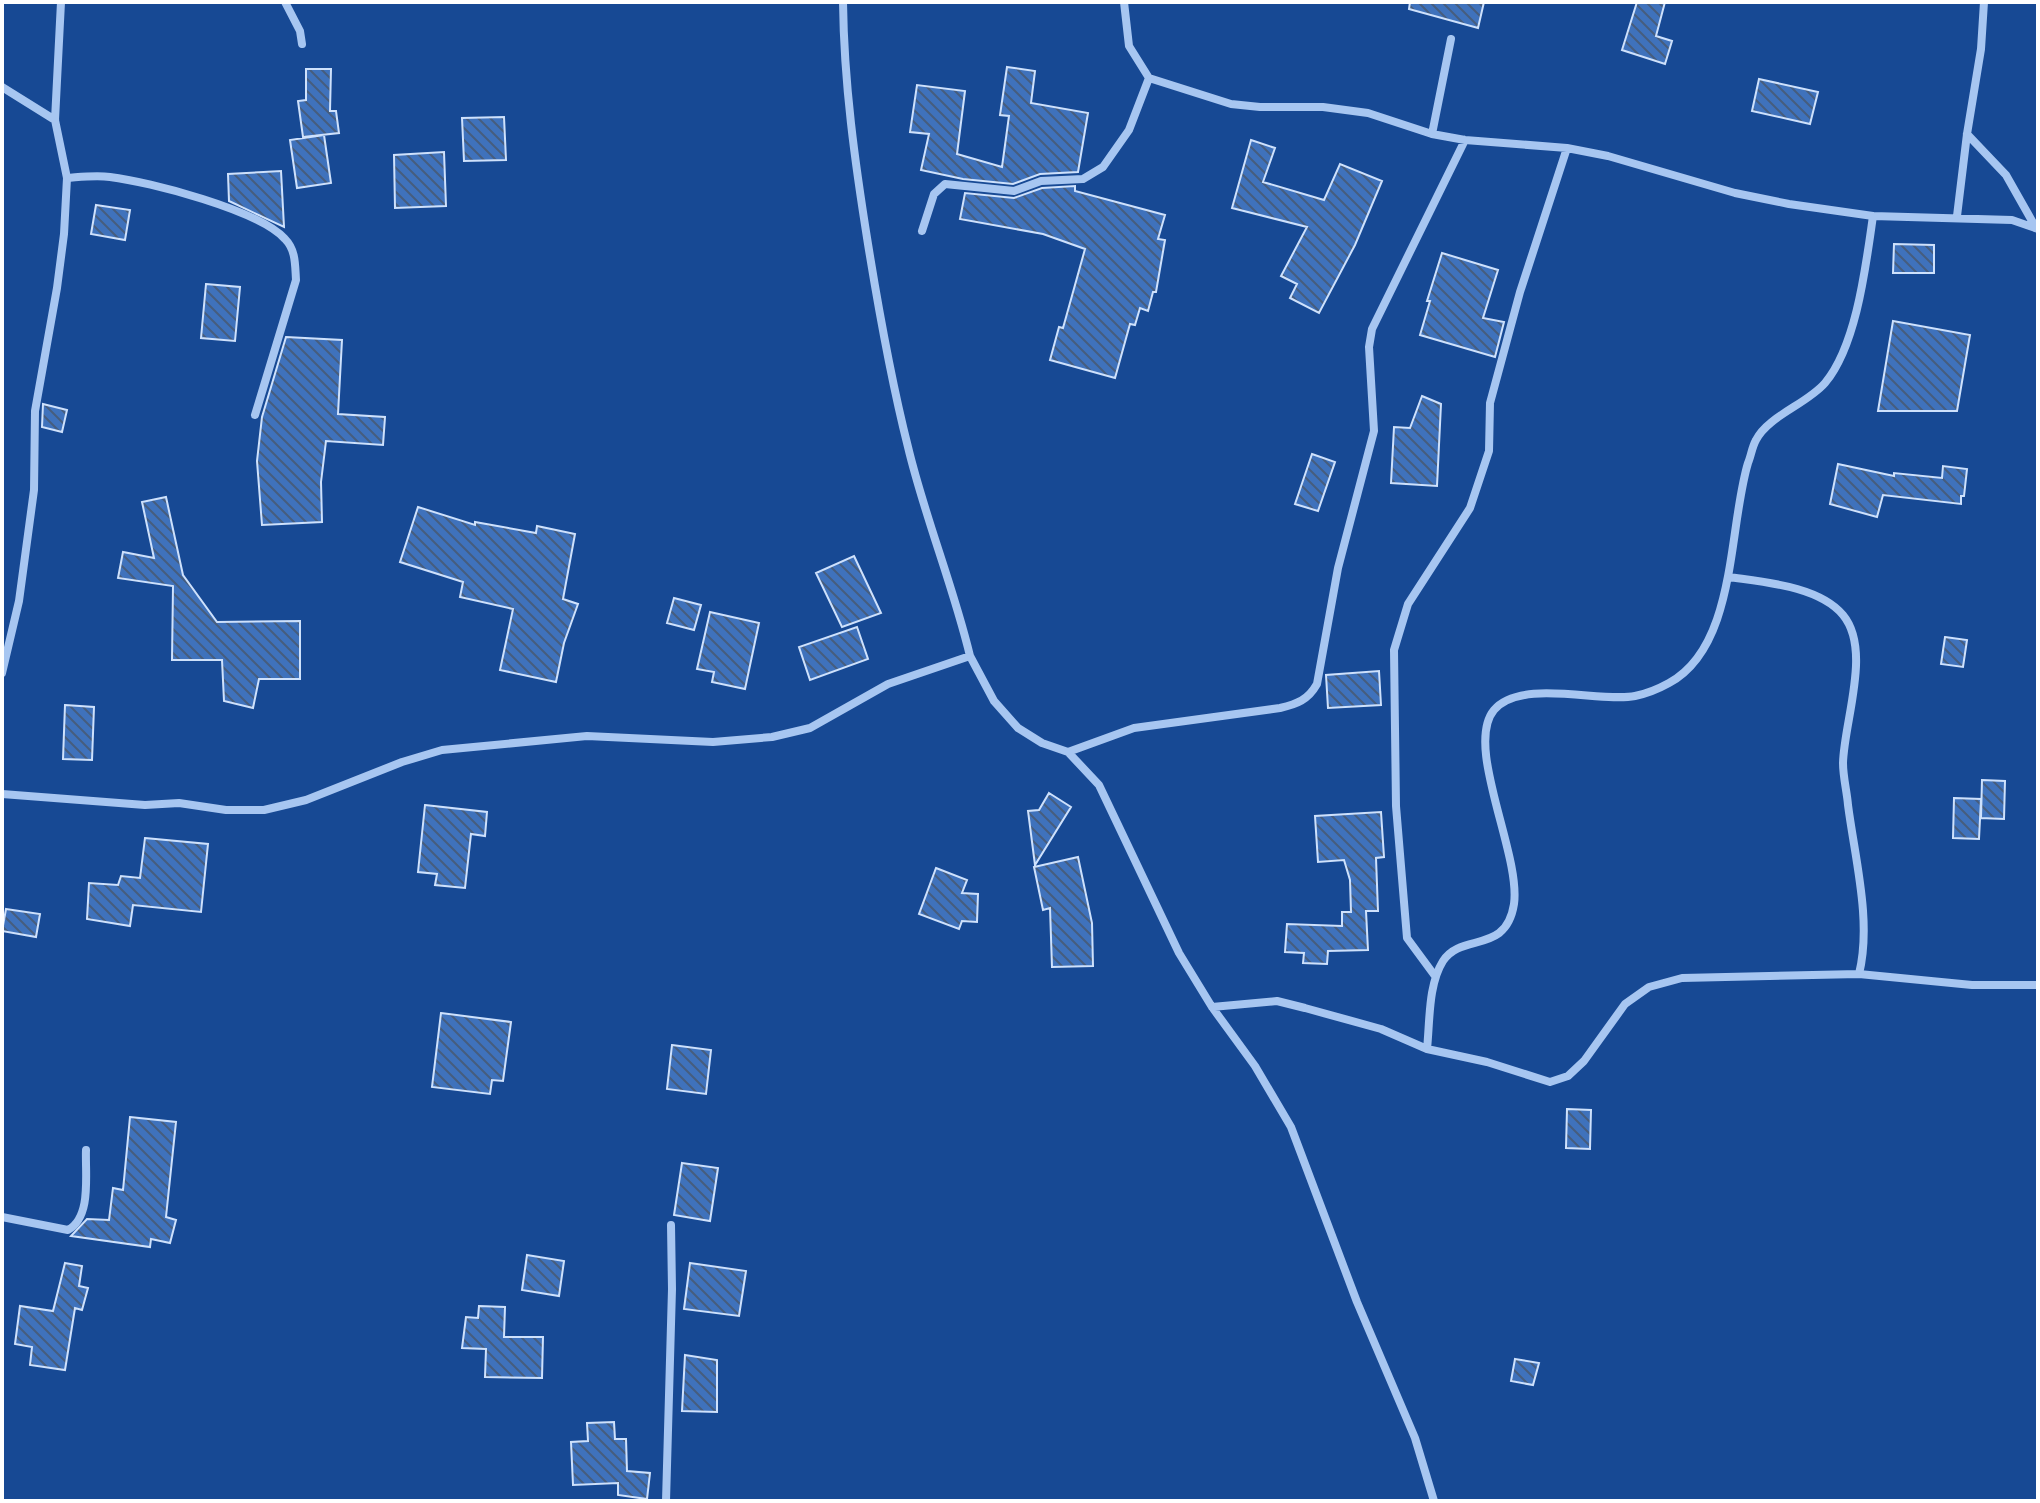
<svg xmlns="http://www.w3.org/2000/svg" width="2040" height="1503" font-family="Arial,sans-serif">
<defs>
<pattern id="building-back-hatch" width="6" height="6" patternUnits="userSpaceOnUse" patternTransform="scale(2)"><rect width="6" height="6" fill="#3f72bc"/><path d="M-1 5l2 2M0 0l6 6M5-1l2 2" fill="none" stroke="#465d7e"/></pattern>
</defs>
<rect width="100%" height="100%" fill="#174994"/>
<!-- building -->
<path fill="url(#building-back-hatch)" stroke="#cee1fc" stroke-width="2" d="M1410,2h74l-6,26 -69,-19z
M1637,2h28l-9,34 16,5 -7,23 -43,-14z
M1007,67l28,4 -4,32 57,10 -10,59 -38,2 -27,10 -50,-5 -42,-9 8,-36 -19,-2 7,-47 48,6 -8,63 45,13 7,-51 -9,-1z
M306,69h25l-1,42h6l3,22 -36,4 -5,-36 8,-1z
M1759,79l59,13 -8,32 -58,-13z
M504,117l2,43 -42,1 -2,-43z
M324,135l7,48 -34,5 -7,-48z
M1251,140l24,8 -12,34 61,18 16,-36 42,17 -27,64 -36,68 -29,-15 7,-14 -16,-8 26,-49 -75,-19z
M444,152l2,54 -51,2 -1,-53z
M281,171l3,56 -55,-26 -1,-27z
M1075,186v5l90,24 -7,24 7,1 -9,52h-3l-5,19 -8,-3 -5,17 -5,-1 -15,54 -65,-18 9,-33 4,1 22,-79 -42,-15 -83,-15 5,-26 49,5 28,-10z
M96,205l34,5 -5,30 -34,-6z
M1894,244l40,1v28h-41z
M1442,253l56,17 -15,48 21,4 -9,35 -75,-22 10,-34h-3z
M206,284l34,3 -5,54 -34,-3z
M1893,321l77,14 -13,76h-79z
M286,337l56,3 -4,74 47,3 -2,28 -57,-4 -5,41 1,40 -60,3 -5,-64 5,-44z
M1422,396l19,8 -4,82 -46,-3 3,-56 16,1z
M43,404l24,6 -5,22 -20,-5z
M1312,454l23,8 -17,49 -23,-7z
M1838,464l56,12v-3l48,5 1,-12 24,3 -3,27h-3v8l-78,-9 -6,22 -47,-13z
M166,497l17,78 34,47 83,-1v58h-41l-6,29 -29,-7 -2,-41h-50l1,-74 -55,-8 5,-26 31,6 -12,-56z
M418,507l57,18v-3l61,11 1,-7 38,8 -12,65 15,5 -14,39 -8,39 -56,-12 13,-61 -53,-12 3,-15 -63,-20z
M854,556l27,57 -39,14 -26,-54z
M674,598l27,7 -7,25 -27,-7z
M710,612l49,11 -14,66 -33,-7 2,-10 -17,-3z
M857,627l11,32 -58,21 -11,-33z
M1945,637l22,3 -4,27 -22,-3z
M1379,671l2,34 -53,3 -2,-33z
M65,705l29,2 -2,53 -29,-1z
M1982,780l23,1 -1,38 -23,-1z
M1049,793l22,14 -36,58 -7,-54 11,-1z
M1954,798l27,1 -2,40 -26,-1z
M425,805l62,7 -2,24 -14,-2 -6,54 -30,-3 2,-11 -19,-2z
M1381,812l3,45 -8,1 2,53h-12l2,39 -40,1 -1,13 -24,-1 1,-10 -19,-1 2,-28 55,2v-14h9l-1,-32 -6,-20 -26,2 -3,-46z
M145,838l63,6 -7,68 -68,-7 -3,21 -43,-7 2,-36 29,2 3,-9 19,2z
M1078,857l14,66 1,43 -41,1 -2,-59 -7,2 -9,-43z
M936,868l31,12 -5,13 16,1 -1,28 -15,-1 -3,8 -40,-15z
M6,909l34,5 -4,23 -34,-6z
M441,1013l70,9 -8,59 -11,-1 -2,14 -58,-7z
M672,1045l39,5 -5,44 -39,-5z
M1567,1109l24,1 -1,39 -24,-1z
M130,1117l46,5 -10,95 10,3 -6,23 -19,-4 -1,8 -79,-11 16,-17 22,1 4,-32 10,2z
M682,1163l36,5 -8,53 -36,-6z
M527,1255l37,6 -5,35 -37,-6z
M65,1263l17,3 -3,20 9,2 -6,22 -7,-2 -10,62 -35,-5 2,-18 -17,-3 5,-38 33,5z
M690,1263l56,8 -7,45 -55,-7z
M479,1306l26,1 -1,30h39l-1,41 -57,-1 1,-28 -24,-1 4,-31 12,1z
M685,1355l32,5v52l-35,-1z
M1515,1359l24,4 -6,22 -22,-4z
M614,1422l1,17h11l1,32 23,2 -3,26 -29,-4v-12l-45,2 -2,-43 17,-1 -1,-18z"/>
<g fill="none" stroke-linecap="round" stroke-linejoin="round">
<!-- street -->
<path stroke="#a7c6f1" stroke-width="8" d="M285,2l15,29 2,13
M1124,2l5,44 20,32 82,26 29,3h63l45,6 64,21 33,6 102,8 41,8 127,37 54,11 84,12 139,4 26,9
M2,87l53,33
M1432,134l19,-95
M1967,134l39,41 30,53
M67,178c14,-1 29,-3 43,-1 40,5 149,33 175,62 11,11 10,26 11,41l-41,135
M1957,216l10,-82 14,-85 3,-47
M922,231l12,-37 11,-10 69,7 27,-10 42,-2 20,-12 26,-37 20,-52
M1729,577c34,5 90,9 114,38 29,35 1,106 0,148 0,14 4,29 5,42 7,54 24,117 11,169
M970,656l24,45 24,27 24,15 26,9 31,33 80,168 33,54 43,59 36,61 66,175 58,136 19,63
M2,673l17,-72 15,-111 1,-79 22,-123 7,-54 3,-56 -12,-58 6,-118
M1068,752l66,-24 146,-20c17,-4 28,-8 37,-24l21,-116 36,-137 -5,-84 3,-18 93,-189
M2,794l143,11 34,-2 47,7h38l42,-10 96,-38 40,-12 145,-14 126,6 59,-5 38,-9 78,-44 82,-28c-17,-71 -45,-138 -62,-209 -17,-67 -29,-135 -40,-203 -13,-81 -24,-160 -25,-242
M1435,976l-28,-38 -11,-132 -2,-156 14,-46 62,-96 19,-57 1,-48 30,-111 47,-144
M1212,1007l65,-6 28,7 76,21 46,20 60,13 63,20 18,-6 16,-15 41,-57 24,-17 33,-9 177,-4 113,11h66
M1427,1049c3,-28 1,-64 16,-88 19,-29 63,-6 71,-57 7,-50 -50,-158 -20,-194 27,-32 107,-7 141,-14 10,-2 25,-8 34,-13 68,-37 59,-154 79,-220 3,-7 4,-16 8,-23 12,-24 51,-36 69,-57 32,-38 41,-119 48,-167
M2,1217l66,13c24,-13 17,-56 18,-80
M666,1501l6,-212 -1,-64"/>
</g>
<!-- border -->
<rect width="2040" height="1503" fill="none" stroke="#ffffff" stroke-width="8"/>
</svg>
